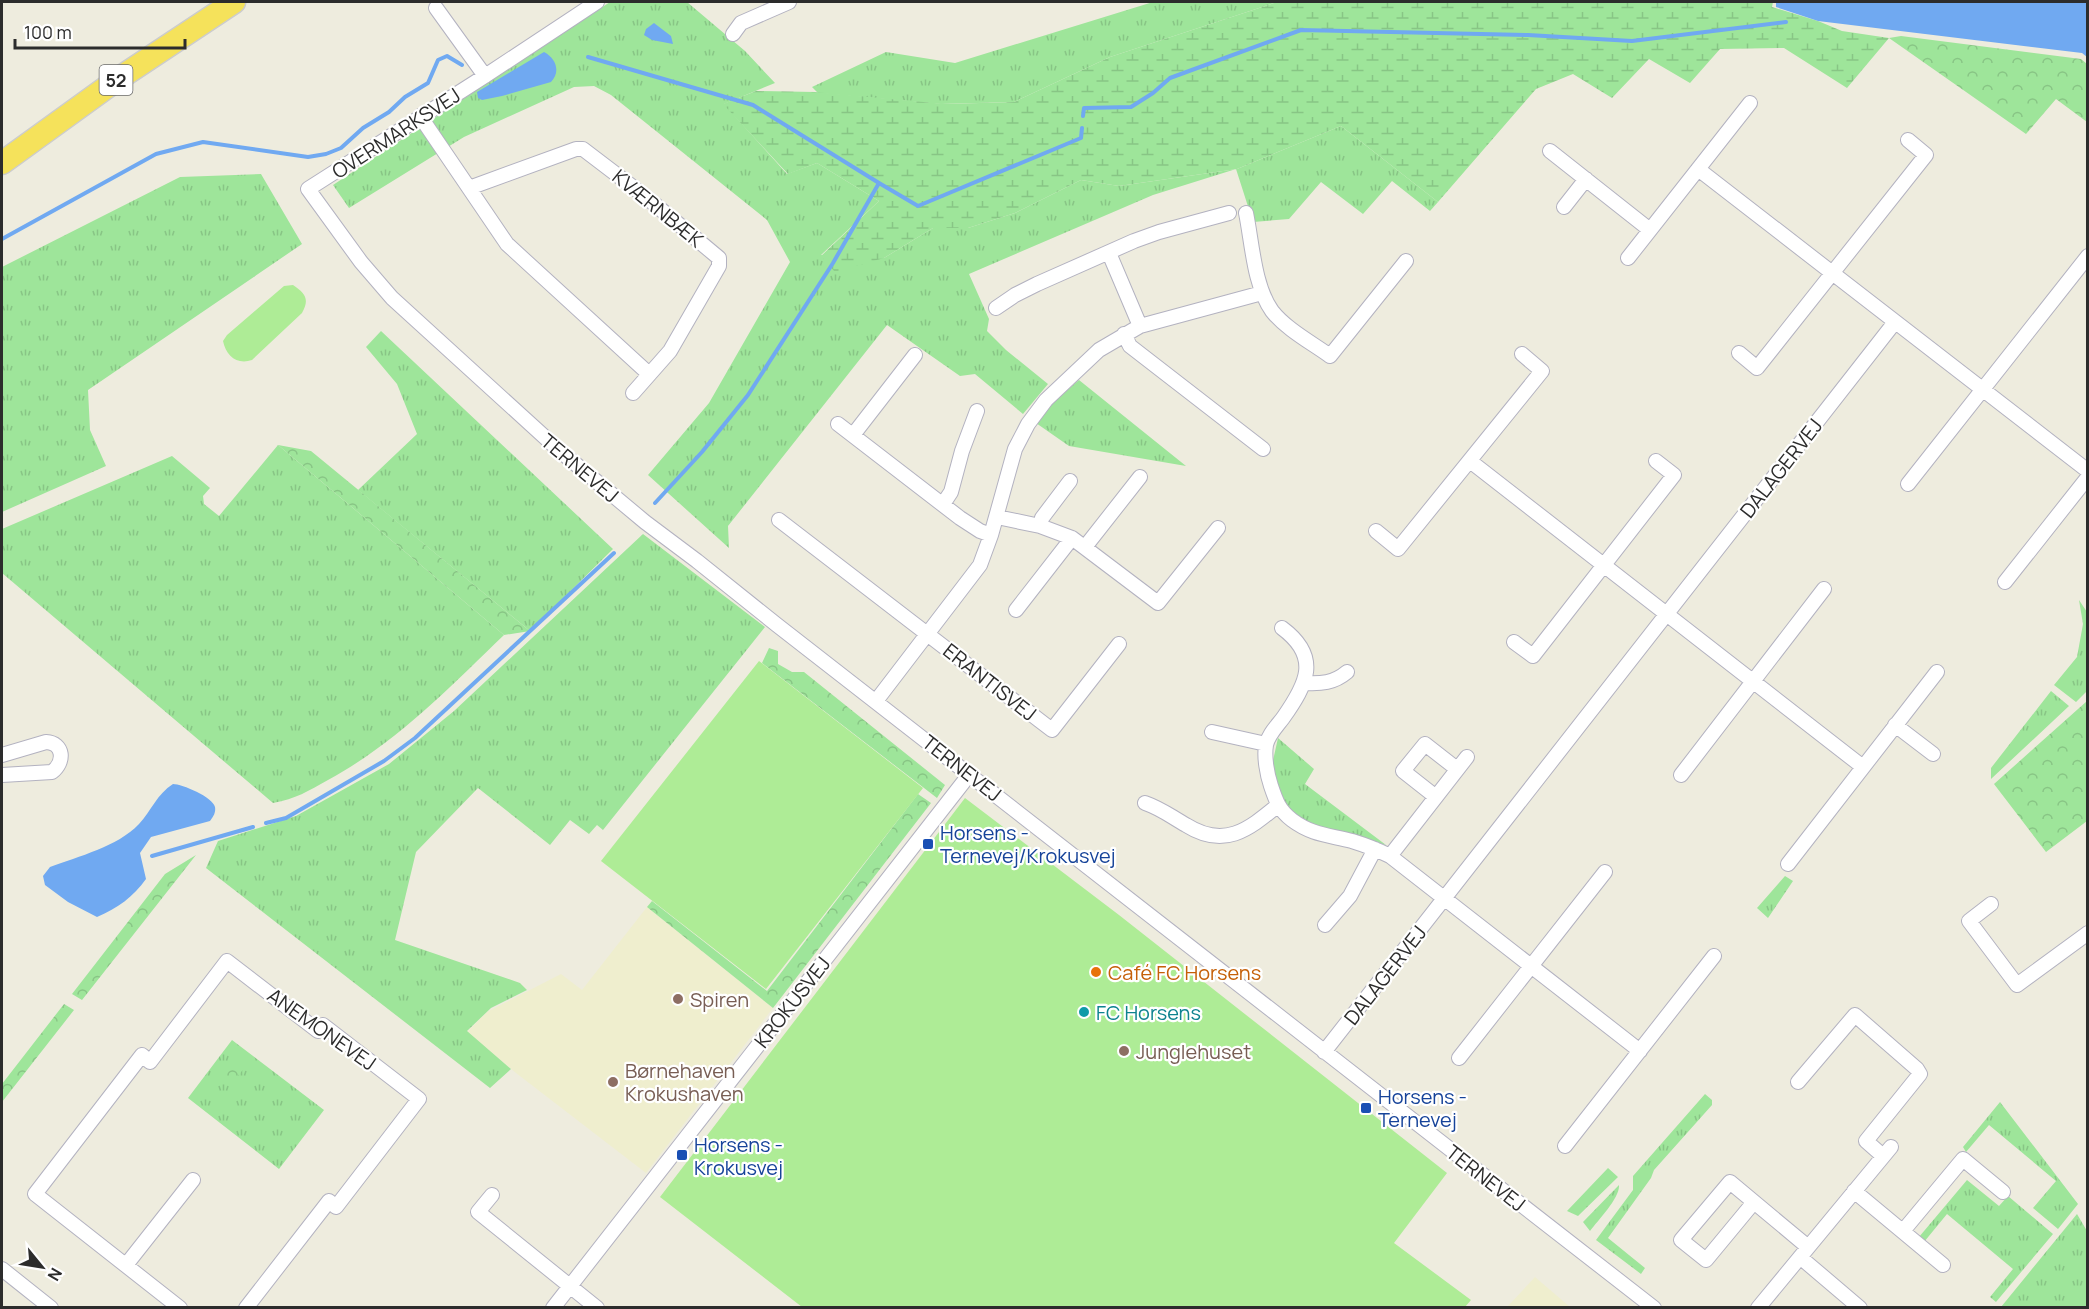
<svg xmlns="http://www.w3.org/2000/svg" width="2089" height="1309" font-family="Manrope,sans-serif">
<defs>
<pattern id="grass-tufts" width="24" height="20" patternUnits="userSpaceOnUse" patternTransform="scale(1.5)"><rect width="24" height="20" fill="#9ee59a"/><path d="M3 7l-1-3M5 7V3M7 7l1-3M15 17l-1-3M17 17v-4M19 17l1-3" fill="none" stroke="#88c585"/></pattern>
<pattern id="forest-crowns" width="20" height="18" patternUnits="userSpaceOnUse" patternTransform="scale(1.5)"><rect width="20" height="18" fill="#9ee59a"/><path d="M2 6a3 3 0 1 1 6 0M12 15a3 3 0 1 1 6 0" fill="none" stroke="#88c585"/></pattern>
<pattern id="wetland-marsh" width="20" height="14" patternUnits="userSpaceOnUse" patternTransform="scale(1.5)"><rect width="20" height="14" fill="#9ee59a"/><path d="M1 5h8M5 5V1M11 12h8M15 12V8" fill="none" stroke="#88c585"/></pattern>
</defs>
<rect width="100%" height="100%" fill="#eeecde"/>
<!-- education -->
<path fill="#efeece" d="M647,907l126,101 -127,165 -130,-100 -49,-41 20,-20 74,-38 21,16z
M1535,1277l35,30h-63z"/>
<!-- grass -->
<path fill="url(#grass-tufts)" d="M610,2h77l58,49 30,32 -51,21 63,70 30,-11 62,38 -58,54 63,3 49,-30h35l47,-15 66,-33 38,6 118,-17 104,-43 97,76 -8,9 -38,-30 -29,33 -42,-32 -32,37 -36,3 -17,-53 -83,26 -184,79 20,45 -2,12 19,19 42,34 -25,30 -48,-40 -15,2 -73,-51 -159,201 1,22 -81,-73 61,-72 81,-141 -23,-42 -156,-125 -17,-9 -20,1 -110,50 -115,71 -16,-23z
M1153,2h124l-167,55 -96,45 -73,2 -123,-11 -6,-6 74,-35 69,11z
M261,174l41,70 -214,146 2,40 16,36 -104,46v-245l178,-90z
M381,331l232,218 -83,82 -172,-141 59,-56 -20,-50 -31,-37z
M1079,380l107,86 -117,-20 -33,-23 10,-15z
M278,445l226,190c-55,53 -108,108 -176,145 -20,11 -32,19 -55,23l-271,-230v-44l170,-73 38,32 -7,8 1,8 15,12z
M643,534l122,93 -162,203 -6,-5 -8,9 -19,-14 -20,25 -72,-57 -62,64 -21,88 125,43 7,7 -36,18 -24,23 44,38 -21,19 -284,-220 12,-27 78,-25 93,-52 65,-53z
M2079,600l8,12 1,78 -12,12 -22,-17 23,-28 6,-33z
M2051,691l18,15 -78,73v-11z
M1278,738l36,31 -9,15 81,61 -75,-20 -22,-15 -10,-18 -7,-27z
M1785,876l8,5 -25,37 -11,-10z
M232,1040l92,70 -45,59 -91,-71z
M1705,1094l7,6v5l-58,65 -3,8 -43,60 37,30 -4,6 -45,-34 37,-50v-14z
M2000,1102l78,102 -20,25 -25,-21 23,-27 -67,-56 -23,27 -3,-5z
M1608,1168l10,9 -40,39 -11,-5z
M1967,1180l32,26 9,-10 45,38 -57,68 -6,-5 23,-28 -66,-55 -23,28 -5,-5z
M1619,1185c1,13 -21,35 -29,46l-7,-9z
M2077,1214l10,17v76h-86z"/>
<!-- forest -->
<path fill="url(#forest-crowns)" d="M1901,36l180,23 6,5v58l-31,-23 -30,35 -137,-96z
M278,445l33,6 219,180 -26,4z
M769,648l9,3v13l14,8h12l141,113 -8,13 -175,-135z
M2087,701v120l-41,31 -52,-68z
M918,794l13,9 -158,205 -126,-101 5,-6 115,90z
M196,855l-114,145 -10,-6 93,-120z
M64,1004l10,6 -72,92v-18z
M233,1056l13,10 -14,17 -13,-10z"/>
<!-- wetland -->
<path fill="url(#wetland-marsh)" d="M1277,2h496l-1,5 46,14 24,10 47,7 -42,50 -63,-40 -64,1 -30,34 -41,-24 -37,39 -39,-24 -37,15 -98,113 -97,-76 -104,43 -118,17 -38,-6 -66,33 -47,15h-35l-49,30 -49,14 -14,-16 58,-55 -62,-38 -29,11 -65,-70 33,-13 59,1 130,12 69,-2 96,-45z"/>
<!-- pitch -->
<path fill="#aeec96" d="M293,285c12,8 17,14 9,28l-50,47c-15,5 -26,-4 -29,-19l4,-6 57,-49z
M759,661l164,127 -157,201 -165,-128z
M965,798l154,117 328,258 -53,70 77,57 -6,7h-663l-142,-110z"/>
<!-- water -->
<path fill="#70a9f1" d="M1776,2h311v55l-5,-4 -264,-32 -42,-14z
M654,23l17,13 2,8 -21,-4 -8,-5 2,-6z
M544,52c12,6 17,20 7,30l-49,14 -20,4 -4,-2 -1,-6z
M173,784c9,0 40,13 42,23 1,6 -2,10 -5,14l-59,16 -11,16 6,26c-13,18 -28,29 -49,38l-29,-15 -23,-17 -2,-9 7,-9c29,-11 67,-20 89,-43 12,-13 18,-30 34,-40z"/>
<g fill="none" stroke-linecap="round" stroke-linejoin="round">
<!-- stream -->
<path stroke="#70a9f1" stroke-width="4" d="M588,57l165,48 126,78
M1083,116l1,-8 47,-1 22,-14 17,-15 131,-48 227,5 104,6 154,-19
M2,239l154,-85 47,-12 105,15 18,-3 15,-6 22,-20 26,-16 16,-15 23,-14 10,-23 9,-4 15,9
M655,503l47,-51 46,-57 85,-132 46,-80 39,23 163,-68 1,-10
M266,823l20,-5 98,-57 31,-23 199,-185
M152,856l101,-29"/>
<defs>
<path id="minor" d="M597,2l-112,74 -177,113 53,73 31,36 168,153 85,71 52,39 80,64 877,683
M436,8l49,68
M733,34l8,-11 48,-21
M420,116l87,128 142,130
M1550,151l100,79
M1698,169l390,302
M469,188l107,-39h7l63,48 73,61v8l-49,85 -37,42
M1564,207l22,-28
M1246,213c6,29 8,73 26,98 14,18 40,32 58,45l76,-95
M1109,253l31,73
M1628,258l122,-155
M996,308l19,-13 22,-11 97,-43 25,-9 70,-19
M1124,334l6,12 133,103
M1739,353l18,15 169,-213 -18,-15
M838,424l122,94 20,13 11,4
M853,435l62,-80
M1470,461l393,306
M1908,484l180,-228
M943,504l8,-12 11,-41 15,-40
M997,517l43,9 32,12 86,65 60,-75
M779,520l273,210 67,-86
M1040,526l2,-8 28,-37
M1376,531l22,18 144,-178 -20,-17
M1085,547l55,-70
M2005,582l83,-105
M1016,610l56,-72
M1282,628c39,29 25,56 1,90 -6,8 -15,17 -17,27 -2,12 1,29 5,41 5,15 8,24 21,34 20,15 37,15 60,21 13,4 26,9 38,15l250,195
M1514,642l19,14 141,-181 -18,-14
M1304,683c17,1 30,0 43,-11
M876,701l104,-136 11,-30 24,-86 13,-25 18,-24 53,-50 41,-24 122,-33
M1895,725l38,29
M1212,732l54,12
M2,755l44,-13c18,1 19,20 6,30l-50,3
M1681,775l143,-186
M1436,797l-33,-26 22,-27 32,25
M1145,803c17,6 25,13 41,22 38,24 62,5 91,-19
M1390,856l77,-99
M1788,864l149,-192
M1991,904l-22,17 48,64 71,-52
M1325,925l25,-29 25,-47
M1324,1052l571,-730
M1459,1058l146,-186
M1798,1082l57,-67 62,54 3,5 -54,67 17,15
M1565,1146l149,-190
M1854,1191l89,74
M492,1195l-14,17 119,96
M1754,1202l-48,58 -25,-20 49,-58 78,65
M1903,1231l60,-72 40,33
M1800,1257l60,51
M126,1265l67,-85
M2,1269l49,39
M180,1308l-145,-114 107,-139 8,7 77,-101 91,70 5,-6 96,74 -83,108 -7,-6 -83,107
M553,1308l416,-533
M1758,1308l133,-161"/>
<path id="trunk" d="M2,163l116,-84 116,-77"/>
</defs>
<!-- minor casing -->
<use href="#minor" stroke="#b3b2c0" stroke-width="16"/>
<!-- trunk casing -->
<use href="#trunk" stroke="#ccc" stroke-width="25"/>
<!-- minor -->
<use href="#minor" stroke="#fff" stroke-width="14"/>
<!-- trunk -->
<use href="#trunk" stroke="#f5e25b" stroke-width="22"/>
</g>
<!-- markers -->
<g fill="#1a4fb4" stroke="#fff" stroke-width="2">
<rect x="922" y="838" width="12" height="12" rx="3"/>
<rect x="1360" y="1102" width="12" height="12" rx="3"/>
<rect x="676" y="1149" width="12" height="12" rx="3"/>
</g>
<circle fill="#e8710a" stroke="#fff" stroke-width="2" cx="1096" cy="972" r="6"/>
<g fill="#8d6e63" stroke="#fff" stroke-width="2">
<circle cx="678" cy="999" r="6"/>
<circle cx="1124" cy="1051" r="6"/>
<circle cx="613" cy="1082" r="6"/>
</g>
<circle fill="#0f9aa8" stroke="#fff" stroke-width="2" cx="1084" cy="1012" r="6"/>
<g text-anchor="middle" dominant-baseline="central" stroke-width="4.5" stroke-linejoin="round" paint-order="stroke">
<!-- shield labels -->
<rect fill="#fff" stroke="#6b6b6b" stroke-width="1.5" x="99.5" y="65" width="33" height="30" rx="4.5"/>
<g font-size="18" font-weight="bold" fill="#2c2c2c">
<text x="116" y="80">52</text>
</g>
<!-- street labels -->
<g font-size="20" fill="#2c2c2c" stroke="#fff">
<text transform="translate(396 133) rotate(-33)">OVERMARKSVEJ</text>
<text transform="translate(658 208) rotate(39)">KVÆRNBÆK</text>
<text transform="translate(580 468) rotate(40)">TERNEVEJ</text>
<text transform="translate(1781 468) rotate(-52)">DALAGERVEJ</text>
<text transform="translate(990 682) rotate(38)">ERANTISVEJ</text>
<text transform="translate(962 768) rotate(38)">TERNEVEJ</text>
<text transform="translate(1385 975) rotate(-52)">DALAGERVEJ</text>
<text transform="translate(792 1002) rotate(-52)">KROKUSVEJ</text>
<text transform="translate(322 1029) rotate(35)">ANEMONEVEJ</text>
<text transform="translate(1486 1178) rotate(38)">TERNEVEJ</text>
</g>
<!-- transit labels -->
<g font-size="20" fill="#164399" stroke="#fff" text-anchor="start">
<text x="940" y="832">Horsens -<tspan x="940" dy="23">Ternevej/Krokusvej</tspan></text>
<text x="1378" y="1096">Horsens -<tspan x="1378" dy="23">Ternevej</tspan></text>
<text x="694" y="1144">Horsens -<tspan x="694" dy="23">Krokusvej</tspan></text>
</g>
<!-- food labels -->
<g font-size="20" fill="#c56008" stroke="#fff" text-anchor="start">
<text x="1108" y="972">Café FC Horsens</text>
</g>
<!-- education labels -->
<g font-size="20" fill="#785e54" stroke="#fff" text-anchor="start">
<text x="690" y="999">Spiren</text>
<text x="1136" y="1051">Junglehuset</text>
<text x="625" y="1070">Børnehaven<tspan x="625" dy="23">Krokushaven</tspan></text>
</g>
<!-- culture labels -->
<g font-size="20" fill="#0d838f" stroke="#fff" text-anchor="start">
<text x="1096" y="1012">FC Horsens</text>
</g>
</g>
<!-- border -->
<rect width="2089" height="1309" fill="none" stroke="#2c2c2c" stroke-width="6"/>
<!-- north arrow -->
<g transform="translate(42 1267) rotate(120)" stroke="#ffffff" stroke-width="4.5" paint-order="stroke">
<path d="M0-4.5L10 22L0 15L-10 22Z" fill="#2c2c2c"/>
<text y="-9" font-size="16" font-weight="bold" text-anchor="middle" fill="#2c2c2c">N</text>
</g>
<!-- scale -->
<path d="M15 39v9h170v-9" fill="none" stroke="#2c2c2c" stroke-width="3"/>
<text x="24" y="39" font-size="18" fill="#2c2c2c" stroke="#ffffff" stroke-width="4.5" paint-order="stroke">100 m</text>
</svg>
